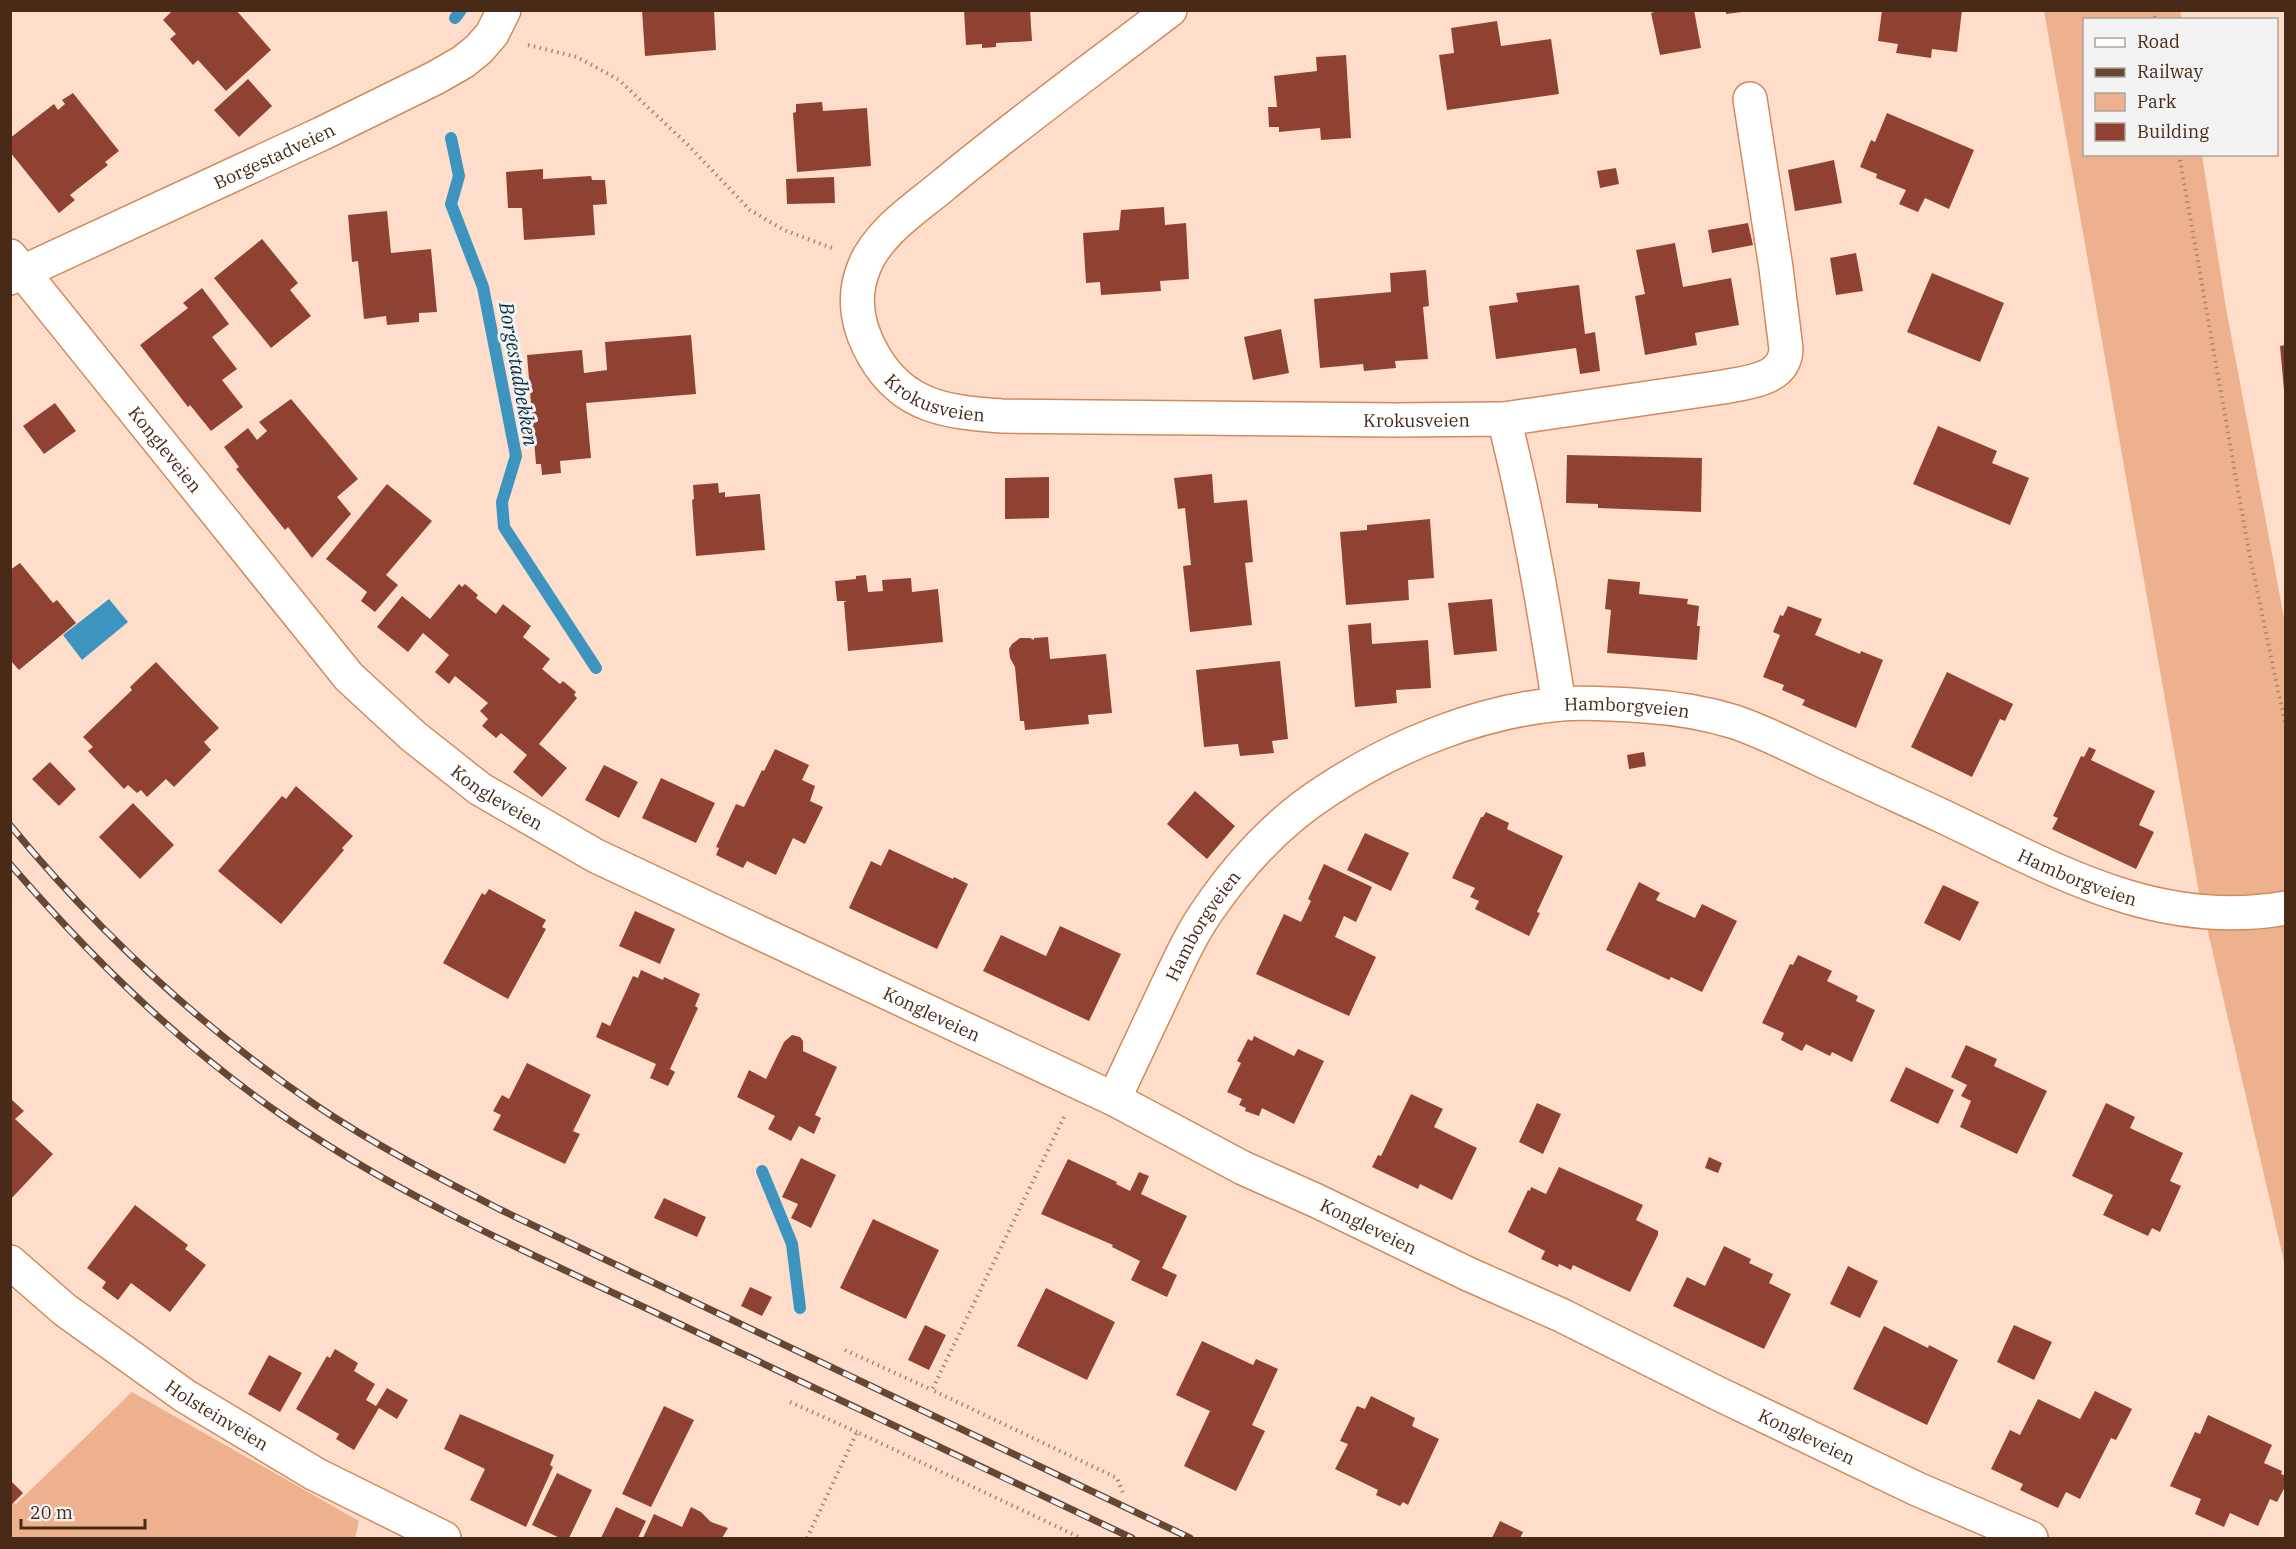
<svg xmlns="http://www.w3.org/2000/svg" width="2296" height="1549" font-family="'IBM Plex Serif',serif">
<rect width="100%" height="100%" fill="#fedecb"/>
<!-- green -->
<path fill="#edb28d" d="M2044,11h136l2,8 -98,1v134l118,1 24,153 59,315v643l-86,-373z
M132,1392l227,129 -4,17h-344l-1,-36 6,2z"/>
<!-- water -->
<path fill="#3d95bf" d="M109,599l19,23 -46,38 -19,-25z"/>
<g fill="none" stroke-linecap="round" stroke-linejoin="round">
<!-- stream -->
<path stroke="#3d95bf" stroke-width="12" d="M455,18l6,-8
M451,138l8,38 -8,28 32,83 33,169 -14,46 2,25 92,141
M762,1171l30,73 8,64"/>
</g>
<!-- building -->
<path fill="#904232" d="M173,10h63l35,40 -45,41 -28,-31 -5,5 -23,-26 6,-5 -13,-14z
M642,10h72l2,40 -71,6z
M964,10h66l2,31 -36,2v4l-14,1v-4l-16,1z
M1661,10h33l7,38 -41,7 -9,-42z
M1726,10h16v2l-16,2z
M1882,10h80l-5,42 -25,-3 -1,9 -35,-5 2,-9 -20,-3z
M1497,21l4,25 50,-7 8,55 -112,16 -8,-55 15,-2 -3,-25z
M1346,55l5,83 -30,2 -1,-12 -41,4v-5h-10l-1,-20h9l-3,-31 43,-5 -1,-14z
M248,79l24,27 -33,31 -25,-27z
M73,93l46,58 -14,11 3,3 -38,30 5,5 -16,13 -49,-61v-14l44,-34 4,6 7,-6 -3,-4z
M822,102l1,9 44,-3 4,58 -74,6 -4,-59 3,-1v-8z
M1887,113l87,37 -25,59 -24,-11 -7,14 -19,-8 7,-14 -30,-12 1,-4 -17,-7 11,-27 4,2z
M1834,160l8,43 -47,8 -7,-41z
M1616,168l3,16 -19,4 -3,-17z
M543,169v10l48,-3 1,4h13l2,24 -14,1 2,30 -71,5 -2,-32h-14l-2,-36z
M834,177l1,26 -48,1 -1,-25z
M1164,207l1,18 21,-2 3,56 -29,2 1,10 -60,4 -1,-13 -14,1 -3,-50 36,-3 2,-20z
M387,211l4,42 40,-4 6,63 -18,1v9l-32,3 -1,-9 -22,3 -6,-58 -6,1 -4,-47z
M1748,223l5,22 -41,8 -4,-23z
M262,239l36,44 -8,7 21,26 -40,32 -57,-70z
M1675,243l8,44 48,-9 8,47 -44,8 2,12 -52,10 -10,-59 10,-2 -9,-44z
M1856,253l7,38 -27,4 -6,-37z
M1426,270l3,36 -6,1 5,52 -33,2 1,7 -32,3 -1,-7 -43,4 -6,-69 77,-7 -1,-19z
M1932,273l72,30 -24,59 -73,-30z
M1579,285l6,49 10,-2 5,39 -20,3 -4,-26 -80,11 -7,-53 29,-4 -2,-9z
M202,288l27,36 -17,13 25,32 -15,11 21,27 -32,24 -21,-26 -2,2 -48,-62 48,-37 -5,-5z
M1281,329l8,44 -36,7 -9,-43z
M691,335l5,59 -110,9 5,55 -31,3 1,12 -19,2 -1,-11h-5l-9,-109 55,-5 2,23 23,-3 -2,-28z
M2286,345v45h-2l-4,-44z
M291,399l67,80 -21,18 14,17 -39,44 -24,-31 -3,3 -49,-61 3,-2 -15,-20 24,-19 9,12 10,-9 -8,-9z
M55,403l21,28 -32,23 -21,-28z
M1938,426l59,25 -5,12 37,15 -19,47 -97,-41z
M1567,455l135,3 -1,54 -103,-4v-4l-32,-1z
M1212,474l2,29 33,-3 6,62 -8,1 7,62 -62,7 -7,-66 8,-1 -6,-57 -7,1 -4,-31z
M1049,477v41l-44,1v-41z
M718,483l1,10 6,-1v5l35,-3 5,56 -69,6 -4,-56 2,-1 -1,-14z
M387,484l45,37 -46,54 12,10 -23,27 -14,-11 6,-9 -41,-33z
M1430,519l4,59 -26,2 1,20 -63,5 -6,-73 27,-2v-5z
M20,563l33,40 4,-3 19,23 -57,47 -9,-10v-90z
M866,575l2,17 15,-1 -1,-11 29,-2 1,14 26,-3 5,53 -95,9 -4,-49 3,-1h-10l-2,-20 21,-2v-3z
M1608,579l32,3 -1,12 49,5 -1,5 12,2 -2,20h3l-3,34 -90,-7 4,-43 -6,-1z
M459,584l3,3 3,-3 13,11 -2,3 20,16 7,-10 28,22 -8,11 27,22 -8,10 18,15 3,-3 13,11 -2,3 3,3 -38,46 28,24 -25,29 -29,-25 14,-17 -26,-22 -5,5 -14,-12 6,-7 -8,-8 8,-8 -33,-27 -6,8 -14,-12 14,-17 -26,-22 -15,19 -31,-25 25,-31 28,23z
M1492,599l5,52 -43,4 -6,-52z
M1788,606l34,13 -7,16 45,19 1,-3 22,9 -27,68 -54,-23 3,-5 -23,-10 2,-5 -21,-8 17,-42 -7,-3 7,-17 3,1z
M1371,623l1,21 56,-4 3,48 -35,2 1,13 -42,4 -7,-82z
M1048,637l2,22 56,-5 6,59 -24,2 1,9 -64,6 -1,-9h-4l-5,-54 -5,-9 -1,-9 3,-5 8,-6h10l4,2v-2z
M1280,661l8,78 -16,2 2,12 -34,3 -2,-12 -34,3 -8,-77z
M156,662l63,66 -15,14 7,8 -37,37 -8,-8 -19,18 -6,-7 -4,3 -9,-8 -4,4 -36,-38 5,-4 -10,-10 49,-47 -2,-3z
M1947,672l66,32 -8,17 -5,-2 -28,58 -61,-30z
M2089,747l7,3 -5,10 64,31 -16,34 15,7 -18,37 -84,-40 6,-11 -5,-2 28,-60 3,1z
M775,749l34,16 -7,15 13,6 -5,15 13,6 -18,37 -12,-6 -17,37 -29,-14 -4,7 -27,-13 3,-7 -3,-1 20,-43 8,3 18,-37 2,1z
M1644,752l2,14 -17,3 -2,-14z
M50,762l26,27 -17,17 -27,-27z
M604,765l34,17 -19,36 -34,-18z
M661,778l54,25 -19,40 -54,-25z
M296,786l57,50 -11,12 2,2 -63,74 -63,-53 64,-75 4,3z
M1195,791l40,35 -28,33 -40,-35z
M133,803l41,42 -34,34 -41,-42z
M1486,812l23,11 -2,6 56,27 -26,56 3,1 -11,23 -54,-27 4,-8 -9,-4 5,-9 -23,-10 29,-61h2z
M1365,833l44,20 -18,38 -44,-21z
M889,849l64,30 1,-2 14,7 -31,65 -88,-41 22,-47 10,5z
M1324,864l48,23 -16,35 -12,-6 -9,21 41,20 -27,59 -93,-42 28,-60 17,8 10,-21 -3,-2z
M1639,882l21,11 -4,7 39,18 7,-14 35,17 -35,71 -31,-15 -2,3 -63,-30z
M1943,885l36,17 -19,39 -36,-18z
M489,889l57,31 -4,7 4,2 -38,70 -65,-36 39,-70 3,2z
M635,911l40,18 -15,35 -41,-18z
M1060,926l61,28 -32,67 -106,-50 18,-36 45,21z
M1798,955l34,16 -5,10 31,15 -2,5 19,9 -23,52 -20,-10 -2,4 -24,-12 -4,7 -21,-11 3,-7 -22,-10 28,-59 3,1z
M641,970l22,10 1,-3 36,17 -5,12 3,2 -28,61 5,3 -7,14 -18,-8 6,-14 -60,-27 6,-15 8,4 23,-50 5,2z
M792,1035l8,2 3,4v10l34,16 -22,48 6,3 -7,16 -15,-8 -8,15 -23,-12 7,-13 -38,-19 12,-27 17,9 18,-37z
M1254,1036l40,20 4,-7 26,12 -30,63 -32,-16 -3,8 -14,-5 1,-3 -7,-3 3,-6 -15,-7 14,-29 -4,-2 11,-22 4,2z
M1966,1045l31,14 -3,7 53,25 -30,63 -57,-27 11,-26 -10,-5 6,-11 -16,-8z
M527,1063l64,32 -18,36 7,3 -15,30 -72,-34 8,-15 -8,-4 9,-16 7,4z
M1906,1067l48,23 -16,34 -48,-23z
M1411,1094l32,15 -9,18 43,21 -25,52 -32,-16 -2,5 -46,-22 6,-12 3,1z
M10,1098l14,13 -9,8 38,35 -43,46z
M1537,1103l24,11 -18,40 -24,-12z
M2106,1103l29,14 -5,11 53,25 -13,28 11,5 -21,46 -8,-4 -4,8 -45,-21 10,-20 -41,-19z
M1709,1157l13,6 -4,10 -13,-5z
M801,1158l35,17 -25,53 -20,-10 7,-14 -16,-7z
M1068,1159l49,23 -1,2 14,7 9,-19 10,4 -8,18 46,22 -25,52 15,7 -10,22 -36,-17 9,-19 -28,-14 1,-2 -72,-31z
M1559,1167l84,38 -7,15 22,11v4l-28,57 -57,-27 -2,5 -12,-6 -1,3 -17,-8 4,-8 -37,-19 20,-42 2,1 1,-4 15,7z
M664,1198l42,19 -9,20 -43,-19z
M135,1205l53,40 -3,4 21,16 -36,47 -39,-29 -13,17 -16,-12 4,-6 -19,-14z
M873,1219l66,31 -33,69 -66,-31z
M1724,1246l27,13 -2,4 24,11 -4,9 22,11 -27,55 -91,-43 14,-29 18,9z
M1848,1266l30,15 -18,37 -30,-14z
M750,1287l22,10 -10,19 -21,-10z
M1046,1288l69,34 -28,58 -70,-34z
M925,1325l21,10 -17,35 -21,-10z
M2014,1325l38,17 -18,38 -37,-18z
M1884,1326l44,22 1,-3 29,15 -31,65 -74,-36z
M1202,1341l51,24 3,-6 22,10 -26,56 13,6 -29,60 -52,-25 26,-55 -34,-16z
M335,1349l23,14 -4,8 21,13 -9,16 10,6 11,-18 21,12 -11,19 -18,-11 -25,42 -18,-11 3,-5 -43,-25 31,-53 3,2z
M269,1355l33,18 -22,39 -32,-18z
M2095,1391l37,18 -16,31 -5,-2 -31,61 -14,-7 -8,16 -38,-18 3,-6 -32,-15 19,-39 10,5 18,-36 42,20z
M1371,1396l44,22 -3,8 27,13 -31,66 -5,-3 -3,4 -24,-11 2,-5 -43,-21 13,-25 -8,-3 17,-35 8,3z
M664,1406l30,14 -43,87 -29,-13z
M460,1414l94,41 -4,10 3,2 -27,60 -56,-27 15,-31 -41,-20z
M2208,1415l64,30 -8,18 18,8 -1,3 5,2v9l-9,17 -7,-3 -12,27 -28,-13 -6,14 -29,-13 6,-15 -31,-13 25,-54 5,2z
M557,1473l35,17 -23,48h-9l-28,-13z
M10,1480l13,13 -13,13z
M616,1507l30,14 -8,17h-37z
M691,1507l10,5 10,10 17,6 -6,10h-79l11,-24 28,13z
M1500,1521l23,11 -3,6h-28z"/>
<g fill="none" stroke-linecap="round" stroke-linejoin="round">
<defs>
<g id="minor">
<path id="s1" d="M1170,10c-77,59 -156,116 -230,178 -27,22 -65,47 -77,82 -11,29 -5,59 11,86 30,52 74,56 128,60l393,4 109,-1c24,94 40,189 55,285"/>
<path id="s2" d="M10,256l339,421 64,59 67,53 116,67 518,243 129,69 74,33 151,73 93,41 158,79 198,95 114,49"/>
<path id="s3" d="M10,278l311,-144 114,-56 28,-16 16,-13 13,-15 12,-24"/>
<path d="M1504,419l219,-32c25,-5 62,-7 63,-38l-10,-81 -26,-169"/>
<path id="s4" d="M1114,1099c16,-34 32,-68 48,-102 14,-29 27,-60 46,-87 31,-45 71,-89 118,-119 68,-45 153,-80 235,-87 28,-2 56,0 84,2 30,2 61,7 90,16 29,10 56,24 84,37 40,19 80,37 121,56 112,53 216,116 346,93"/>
<path id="s5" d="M10,1262l55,48 120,86 130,78 129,64"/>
</g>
</defs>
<!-- minor casing -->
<use href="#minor" stroke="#d28a5a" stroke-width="36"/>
<!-- path -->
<path stroke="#a58673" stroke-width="4" stroke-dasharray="1.5 4.5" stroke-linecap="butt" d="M2154,10l1,10
M528,45l49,12 42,23 69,65 62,65 34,20 48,18
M2179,154l70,398 37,176
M1064,1117l-132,273 185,88 6,15
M845,1350l87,40
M790,1402l67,30
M807,1538l50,-106 224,106"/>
<!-- minor -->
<use href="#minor" stroke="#fff" stroke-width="33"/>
<defs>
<path id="rail" d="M10,825c88,107 192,203 307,281 58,39 120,71 182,103l691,329
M10,864c81,94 170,181 273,252 115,79 243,136 369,195 160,76 320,152 480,227"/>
</defs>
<!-- rail casing -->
<use href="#rail" stroke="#654734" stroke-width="7"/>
<!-- rail -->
<use href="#rail" stroke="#f3f3f3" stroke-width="4.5" stroke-dasharray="14" stroke-linecap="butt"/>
</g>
<g text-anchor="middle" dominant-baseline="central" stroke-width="6" stroke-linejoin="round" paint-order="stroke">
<!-- street labels -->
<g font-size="18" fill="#482a17" stroke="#f3f3f3">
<text stroke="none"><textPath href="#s3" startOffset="291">Borgestadveien</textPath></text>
<text stroke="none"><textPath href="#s1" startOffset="573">Krokusveien</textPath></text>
<text stroke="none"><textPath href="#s1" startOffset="1058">Krokusveien</textPath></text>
<text stroke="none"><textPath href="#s2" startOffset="248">Kongleveien</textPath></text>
<text stroke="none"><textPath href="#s4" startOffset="699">Hamborgveien</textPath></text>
<text stroke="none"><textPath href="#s2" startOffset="732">Kongleveien</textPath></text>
<text stroke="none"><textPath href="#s4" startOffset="1185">Hamborgveien</textPath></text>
<text stroke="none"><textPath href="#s4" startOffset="195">Hamborgveien</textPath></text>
<text stroke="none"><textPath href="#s2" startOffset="1218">Kongleveien</textPath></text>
<text stroke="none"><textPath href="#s2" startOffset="1704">Kongleveien</textPath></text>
<text stroke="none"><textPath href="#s5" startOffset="258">Holsteinveien</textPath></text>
<text stroke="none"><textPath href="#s2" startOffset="2190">Kongleveien</textPath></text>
</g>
<!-- water labels -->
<g font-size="20" font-style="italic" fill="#0a3143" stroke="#f3f3f3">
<text transform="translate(519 374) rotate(80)">Borgestadbekken</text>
</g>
</g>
<!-- border -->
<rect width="2296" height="1549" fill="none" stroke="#482a17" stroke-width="24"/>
<!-- legend -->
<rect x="2083" y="18" width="195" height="138" fill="#f3f3f3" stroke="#afa39b" stroke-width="1.5"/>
<rect x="2095" y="38" width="30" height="9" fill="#ffffff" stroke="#afa39b" stroke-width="1.5"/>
<text x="2137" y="48" font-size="18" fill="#482a17">Road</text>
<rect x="2095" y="68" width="30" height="9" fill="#654734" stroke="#afa39b" stroke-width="1.5"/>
<text x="2137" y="78" font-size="18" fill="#482a17">Railway</text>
<rect x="2095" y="93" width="30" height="18" fill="#edb28d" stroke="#afa39b" stroke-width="1.5"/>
<text x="2137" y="108" font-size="18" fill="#482a17">Park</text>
<rect x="2095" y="123" width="30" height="18" fill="#904232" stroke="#afa39b" stroke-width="1.5"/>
<text x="2137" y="138" font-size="18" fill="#482a17">Building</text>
<!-- scale -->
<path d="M21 1519v9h124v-9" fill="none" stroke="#482a17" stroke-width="3"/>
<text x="30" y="1519" font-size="18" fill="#482a17" stroke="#f3f3f3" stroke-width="4.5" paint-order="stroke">20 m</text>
</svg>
